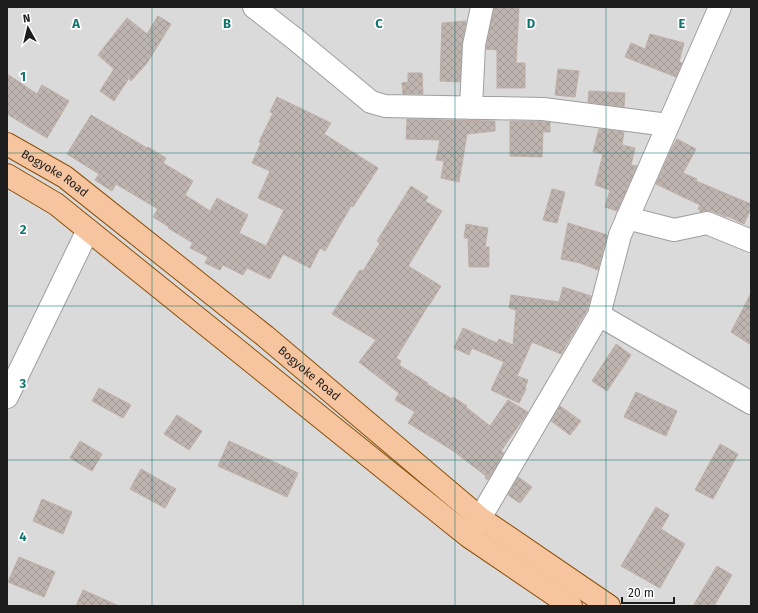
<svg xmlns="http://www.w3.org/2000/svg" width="758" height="613" font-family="'Fira Sans',sans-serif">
<defs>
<pattern id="building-cross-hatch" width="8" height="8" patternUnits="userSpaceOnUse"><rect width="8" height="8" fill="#beb4b0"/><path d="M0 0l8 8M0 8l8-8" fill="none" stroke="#a39a97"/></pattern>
</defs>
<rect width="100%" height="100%" fill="#ede9e3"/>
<!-- residential -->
<path fill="#dbdada" d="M7,7h744v599h-744z"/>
<!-- building -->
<path fill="url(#building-cross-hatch)" stroke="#beaea6" d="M494,7h25l-3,56h9v25h-28v-38l-11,-1z
M158,16l13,8 -24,39 -16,18 -2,-3 -15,23 -14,-10 14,-22 -16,-14 29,-37 20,16z
M466,21l-4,23 -2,38 -20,-1 2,-58z
M650,34l34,9 -5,19 3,1 -6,14 -51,-20 6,-14 14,6z
M558,69l21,2 -4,26 -20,-2z
M408,73h14l1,21h-20l-1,-11 6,-1z
M7,74l30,20 5,-9 27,16 -22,37 -40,-24z
M589,91l36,2 -1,14 -36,-5z
M277,97l54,26 -7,11 54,34 -25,39 -2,-1 -26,45 -5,-3 -10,20 -27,-14 -13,25 -23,-11 -4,7 -20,-10 -3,5 -15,-7 3,-6 -18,-9 3,-5 -25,-15 1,-1 -16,-10 5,-8 -42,-25 -4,7 -17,-11 4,-6 -32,-20 24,-39 56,33 1,-1 18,11 -3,5 30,18 -8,14 25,16 7,-13 31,17 -9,18 27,13 18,-36 -26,-12 12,-27 -18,-8 9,-20 -2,-1 14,-29 -3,-1z
M407,119l88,2v10l-28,3 -8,48 -18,-4 3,-17 -8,-1 4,-20 -34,-1z
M510,121l40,1v10h-7l-1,25 -32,-1z
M599,129l25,3 -2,13 13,3 -4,17 6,1 -20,45 -12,-4 5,-17 -15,-5 8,-31 -10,-2z
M677,139l19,10 -13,24 14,6 -1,2 55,23v4l-7,16 -17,-8 -1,1 -14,-6h-7l-5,1v-2l-2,-1 2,-4 -44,-21 16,-36z
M411,186l17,11 -3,4 17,10 -34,55 33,20 -11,18h-1l-33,54 5,3 -2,4 29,18 -1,1 25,15 1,-2 14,9 -1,1 24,19 18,-26 20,12 -27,39 3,2 -16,27 -3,-2 1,-2 -34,-26 -44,-27 7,-11 -20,-12 4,-7 -40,-31 17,-22 -44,-26 28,-44 3,1 17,-28 -3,-2z
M552,189l13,3 -8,31 -14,-3z
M568,223l39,12 -9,35 -18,-7 -19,-4z
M466,224l22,4 -3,19h4v20h-20l-1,-29h-4z
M563,287l28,9 -4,14 -26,44 -29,-12 -15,34 11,4 -3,8 1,1 -7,14 -28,-13 13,-28 -32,-14 -3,7 -15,-7 9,-20 34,15 2,-4 14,6 3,-35 -7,-2 2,-13 48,7z
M751,293v52l-20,-13z
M616,344l15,11 -24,36 -15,-10z
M99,388l32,17 -8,13 -31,-17z
M636,392l41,19 -11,25 -42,-19z
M560,406l21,15 -11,14 -19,-14z
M177,415l25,16 -13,19 -25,-16z
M80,441l22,13 -10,17 -22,-13z
M229,441l69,32 -11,24 -69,-31z
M720,444l18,10 -25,45 -18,-9z
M141,469l35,20 -11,19 -35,-19z
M518,477l14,10 -12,16 -12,-8z
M42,499l30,13 -9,22 -30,-13z
M656,507l13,8 -8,14 24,15 -25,44 -39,-22z
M19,557l36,15 -11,25 -36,-15z
M717,566l15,9 -18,31h-21z
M83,590l36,16h-43z"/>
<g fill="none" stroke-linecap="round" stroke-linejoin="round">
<defs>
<path id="minor" d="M254,7l41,32 76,63 14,4 158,3 125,16
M471,108l3,-63 8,-38
M627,218l47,12 33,-7 44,18
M599,315l152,88
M7,397l81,-167
M469,535l11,-17 119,-203 21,-80 100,-228"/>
<g id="major">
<path id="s1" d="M7,144l58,33 200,159 215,182 129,88"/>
<path d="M7,175l49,29 412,332 103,70"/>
</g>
</defs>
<!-- minor casing -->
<use href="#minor" stroke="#9e9e9e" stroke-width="24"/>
<!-- major casing -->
<use href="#major" stroke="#8d5008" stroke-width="24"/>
<!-- minor -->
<use href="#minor" stroke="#fff" stroke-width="22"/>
<!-- major -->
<use href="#major" stroke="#f6c5a0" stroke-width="22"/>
</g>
<!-- grid -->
<path fill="none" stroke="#0f766e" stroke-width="1" stroke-opacity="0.55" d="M152,7v599M303,7v599M455,7v599M606,7v599M7,153h744M7,306h744M7,460h744"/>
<g text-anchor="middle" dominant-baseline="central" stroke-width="3.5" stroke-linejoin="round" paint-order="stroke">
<!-- street labels -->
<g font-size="12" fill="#1d1d1d" stroke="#fff">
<text stroke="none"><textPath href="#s1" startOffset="56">Bogyoke Road</textPath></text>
<text stroke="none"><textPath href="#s1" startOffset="380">Bogyoke Road</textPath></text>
</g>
</g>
<g font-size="13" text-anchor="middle" font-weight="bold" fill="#0f766e" stroke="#fff" stroke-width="3.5" stroke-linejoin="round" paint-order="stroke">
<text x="76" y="28">A</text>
<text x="227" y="28">B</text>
<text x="379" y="28">C</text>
<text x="531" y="28">D</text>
<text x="682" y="28">E</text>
<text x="23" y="81">1</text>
<text x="23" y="234">2</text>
<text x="23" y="388">3</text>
<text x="23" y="541">4</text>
</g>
<!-- border -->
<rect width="758" height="613" fill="none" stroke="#1d1d1d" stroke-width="16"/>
<!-- north arrow -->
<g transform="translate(28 28) rotate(352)" stroke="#ffffff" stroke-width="3" paint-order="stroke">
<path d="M0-3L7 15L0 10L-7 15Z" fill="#1d1d1d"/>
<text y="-6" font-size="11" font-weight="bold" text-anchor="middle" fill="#1d1d1d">N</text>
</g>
<!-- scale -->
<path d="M622 597v6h52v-6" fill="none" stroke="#1d1d1d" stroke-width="2"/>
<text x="628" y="597" font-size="12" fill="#1d1d1d" stroke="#ffffff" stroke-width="3" paint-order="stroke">20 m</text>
</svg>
